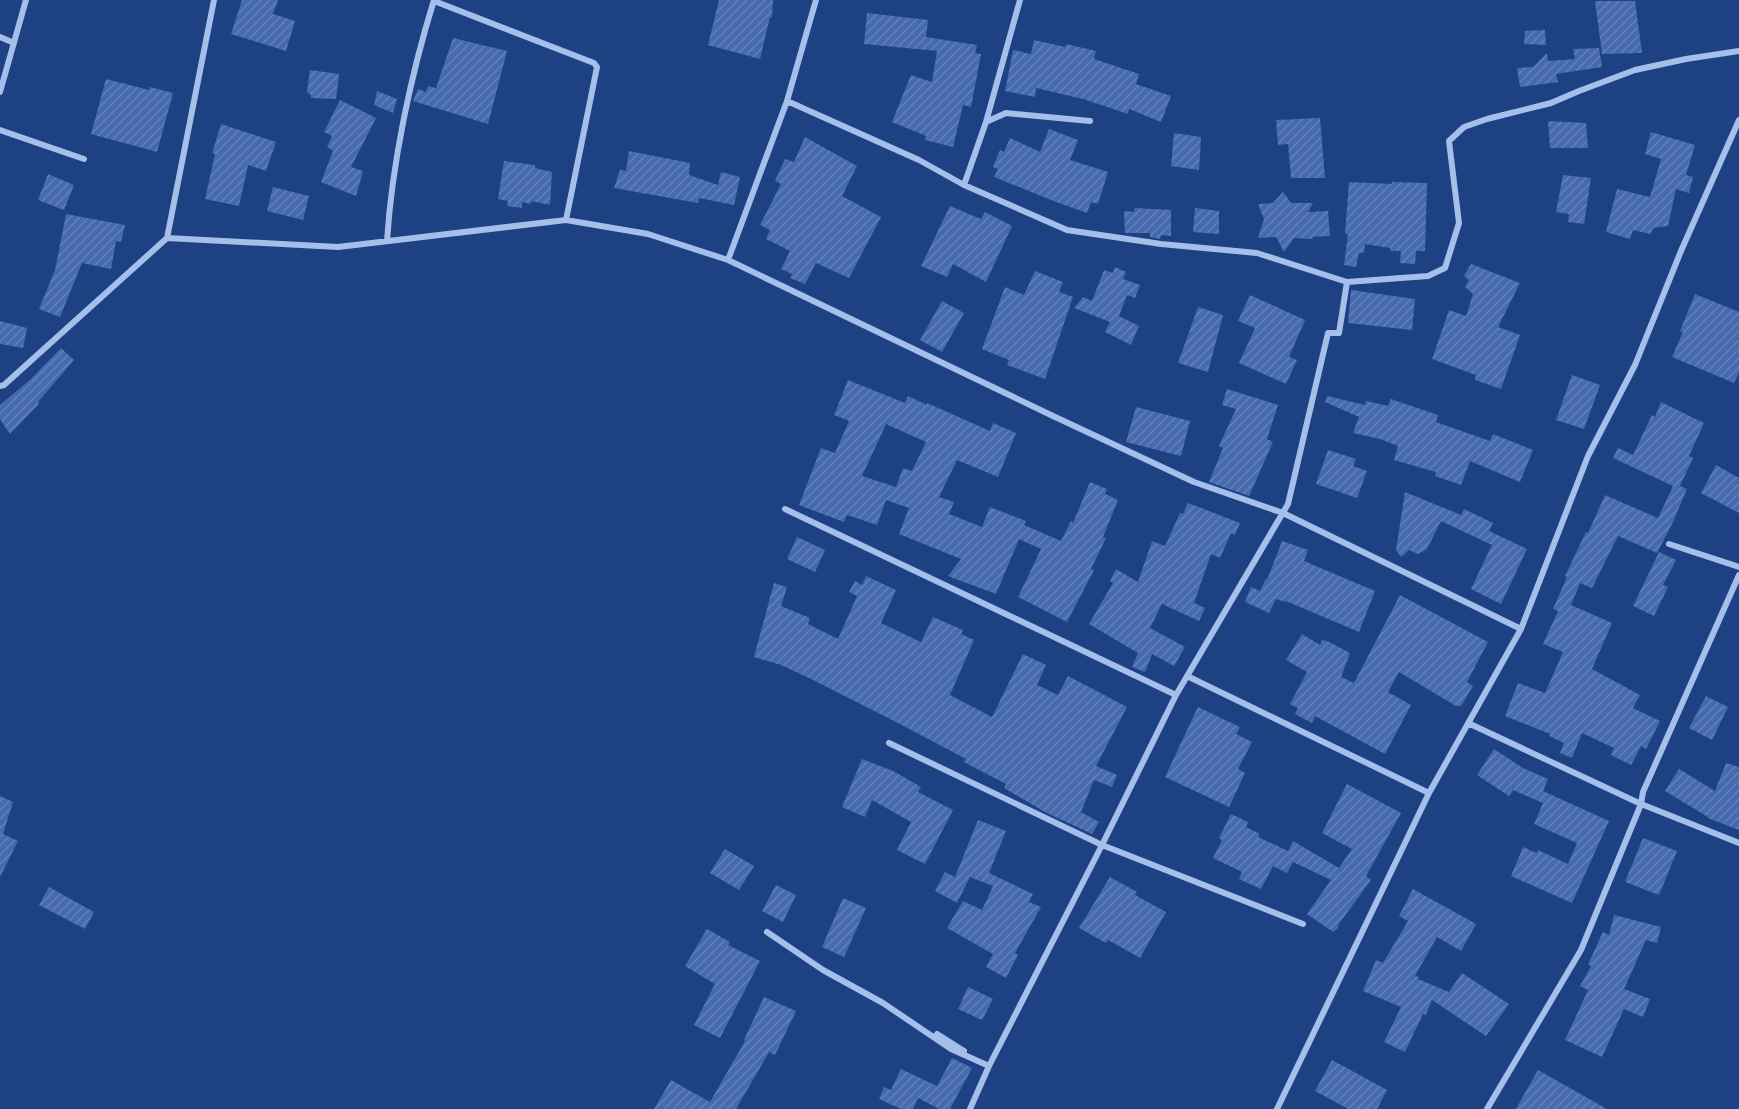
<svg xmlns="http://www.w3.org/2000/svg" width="1739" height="1109" font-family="'Golos Text',sans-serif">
<defs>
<pattern id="building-hatch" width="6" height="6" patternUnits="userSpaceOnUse" patternTransform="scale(1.5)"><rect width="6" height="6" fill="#466aad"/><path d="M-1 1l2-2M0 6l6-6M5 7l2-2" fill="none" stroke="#6280b9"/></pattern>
</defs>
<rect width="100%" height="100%" fill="#1e4184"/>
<!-- building -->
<path fill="url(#building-hatch)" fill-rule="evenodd" d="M242,0h36l-5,14 22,7 -9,30 -55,-17z
M719,0h54l-1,17h-2l-10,42 -52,-14z
M1595,1h40l7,52 -40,1z
M867,13l61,7 -2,17 51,8 -2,8 6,1 -10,53 -8,-2 -10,42 -28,-7 1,-4 -34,-14 19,-47 21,7 5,-31 -73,-7z
M1545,30l1,15 -22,-1 1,-13z
M453,38l54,13 -19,73 -75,-23 5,-12 8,3 2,-6 8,2z
M1034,40l31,7 1,-3 30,7 -2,8 45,15 -3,10 35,12 -10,26 -32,-13 -1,5 -45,-15 -47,-11 -1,9 -30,-6 8,-41 18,4z
M1599,48l3,19 -46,7 2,8 -38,5 -3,-19 16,-1 14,-14 1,8 27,-2 -2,-10z
M310,70l29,4 -3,25 -25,-1v-3l-4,-3z
M106,79l43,11 1,-3 23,6 -16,59 -66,-18z
M377,91l20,8 -4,14 -19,-8z
M340,100l36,18 -25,49 12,4 -7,25 -35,-14 12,-31 -6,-4 5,-11 -8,-4z
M1320,118l5,60h-34l-3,-34 -10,1 -2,-25z
M1548,121l38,2 2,25h-38z
M221,124l55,18 -10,29 -18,-6 -9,41 -34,-7 10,-45 -3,-1z
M1049,129l29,11 -8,20 38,12 -10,32 -7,-2 -4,11 -31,-11 -62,-25 4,-8 -5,-2 7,-17 4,2 6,-14 30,14z
M1651,132l44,13 -9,30 7,2 -4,16 -13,-4 -8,37 -15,2 -2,6 -18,-4 -3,9 -24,-7 11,-43 33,8 11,-38 -16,-5z
M1174,133l27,4 -2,33 -28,-4z
M805,137l52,29 -15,30 39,21 -32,61 -33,-15 -11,21 -15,-6 2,-4 -11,-5 9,-18 -24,-12 4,-9 -10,-5 21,-41 -6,-3 10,-22 9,3z
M629,151l61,12 -1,12 29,10 3,-13 19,5 -6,28 -35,-7 -1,5 -84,-15 6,-18 6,1z
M504,161l31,4v3l17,4 -2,33 -19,-4v3l-9,-2v6l-15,-2 1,-5 -10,-2z
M48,174l26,11 -10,25 -26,-10z
M1563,175l28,3 -7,46 -16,-2 1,-8 -13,-2z
M1349,182l43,2v-2l35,1 -2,68h-9l-1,13 -15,-1 1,-12h-11v-3l-25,-4 -1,9h-5l-3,14 -12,-2 4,-31h-3z
M273,187l36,9 -6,24 -36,-9z
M1283,192l8,11h22l-5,9 20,-1 2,25 -18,1 1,2 -19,-1 -10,14 -8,-15 -18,1 6,-19 -6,-15 15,-1z
M950,206l31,13 4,-7 27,14 -26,56 -33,-18 -6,13 -26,-11z
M1135,208l36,2v26l-10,-1 -1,4 -10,-2v-4h-25l-1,-22 10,1z
M1195,208l24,3v23l-26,-2z
M66,214l59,11 -4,17 -5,-1 -5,28 -29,-6 -22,54 -21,-8 16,-39z
M1471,264l49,19 -22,44 22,8 -19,54 -26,-9 1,-5 -44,-16 17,-49 17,6 7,-22 -8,-7 4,-7 -5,-4z
M1115,267l11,5 -3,7 17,6 -5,13 -8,-3 -8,21 20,10 -8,19 -26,-13 5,-10 -36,-14 9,-11 9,4 12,-31 9,3z
M1035,271l28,11 -4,10 14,5 -28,82 -38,-14 2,-5 -27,-11 23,-62 19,8z
M1351,290l64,9 -3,31 -64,-7z
M1695,294l44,18v60l-5,11 -62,-26 11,-25 -3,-1z
M1250,295l55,25 -16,37 8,3 -11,24 -47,-21 16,-35 -17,-7z
M942,301l22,12 -22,39 -22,-12z
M1198,307l25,8 -15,57 -30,-9z
M0,321l27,7 -4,20 -23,-4z
M61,348l13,12 -36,42 1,2 -29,30 -10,-15v-14l31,-26z
M1572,375l28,10 -16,44 -28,-9z
M848,380l57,23 3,-7 19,9v-2l63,28 3,-8 23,10 -18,44 -41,-17 -18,37 15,5 -5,12 33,13 8,-20 36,14 -2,4 37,16 10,-20 2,2 17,-41 17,7 -2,5 13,6 -15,37 3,1 -15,31 3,1 -27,52 -49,-25 23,-48 -22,-10 -23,55 -48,-18 13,-17 -62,-25 10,-26 -23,-8 -9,25 -30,-10 -3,7 -45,-17 22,-57 14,5 14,-32 -15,-6zM886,424l40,18 -14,29 -9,-3 -7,19 -34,-11z
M1227,389l51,16 -11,34 6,3 -24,54 -40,-14 14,-34 -4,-2 17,-37 -14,-4z
M1327,396l38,9 1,-4 22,5 3,-7 47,16 -2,7 54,19 3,-7 40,16 -13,32 -50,-21 -9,24 -26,-9 1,-4 -42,-12 4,-14 -18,-7 -27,-6 6,-16 -34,-15z
M1661,402l43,21 -15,33 4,2 -13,28 7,3 -14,33 -16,31 -39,-17 -26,52 -12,-5 -9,22 41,18 -20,46 48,26 -7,13 27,13 -14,28 -5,-3 -10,19 -20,-10 3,-7 -32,-15 -10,25 -12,-5 4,-10 -15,-7 1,-2 -45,-18 13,-33 27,10 18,-41 -20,-8 15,-33 -5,-2 14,-32 -2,-1 21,-44 2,1 17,-38 53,23 15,-32 -60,-28 5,-10 15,7 19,-40 3,2z
M1136,407l54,14 -9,35 -55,-14z
M1328,450l28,9 -3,7 14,5 -10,27 -41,-14z
M1716,465l23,13v35l-38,-20z
M1405,492l56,23 3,-6 29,14 -4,8 38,18 -26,55 -30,-15 21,-44 -51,-24 -14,28 -9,5 -9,-4 -8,7 -5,-7z
M1188,503l52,20 -5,12 -4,-2 -11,25 -9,-4 -17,49 11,5 -6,13 -37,-17 -12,24 35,19 -11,19 -22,-12 -7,18 -13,-5 6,-14 -49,-29 24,-41 -3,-2 6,-12 22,13 14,-41 13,5 15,-33 3,1z
M797,537l28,13 -10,22 -28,-13z
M1282,541l26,9 -4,11 71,30 -16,41 -73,-31 -1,1 -9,-3 -7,14 -24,-11 6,-15 9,4 6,-12 1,1z
M1659,552l17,8 -13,25 5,2 -14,29 -21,-10z
M866,576l30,14 -15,33 40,19 12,-25 30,13 -2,4 13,6 -24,55 42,22 31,-63 23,11 -9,20 21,10 10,-19 59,31 -31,59 21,9 -5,12 -18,-7 -13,32 18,10 -7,12 -47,-22 -41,-24 2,-4 -42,-22 2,-3 -72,-38 -85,-43 -28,-13 -27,-8 20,-74 13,4 -6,19 29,12 -2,6 30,15 19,-43 -8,-4 6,-11 7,4z
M1400,595l88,47 -21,40 6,4 -12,20h-5l-57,-34 -11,20 23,13 -26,49 -70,-38 -3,7 -17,-9 3,-6 -8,-4 17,-32 -21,-12 16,-26 18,11 2,-5 5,1 23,12 -9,24 13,6z
M1706,696l22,11 -16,33 -23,-12z
M1198,707l42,20 -4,7 16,8 -14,27 7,4 -16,34 -64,-30z
M1494,749l29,19 25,11 -5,12 66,30 -37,82 -61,-27 12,-29 14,6 1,-3 30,14 9,-21 -43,-19 9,-21 -30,-13 -4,6 -32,-21z
M862,759l31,12 28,16 -3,5 35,18 -28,54 -28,-14 14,-28 -39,-22 -7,17 -23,-10z
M1726,763l13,4v63l-31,-12v-1l-43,-26 14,-22 36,22z
M1347,784l54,29 -35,63 5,4 -33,45v3l-5,4 -26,-18 24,-34 -38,-18 -6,11 -14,-7 -12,23 -22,-10 3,-7 -29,-14 9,-18 -3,-2 12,-24 17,8 -2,5 14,7 -2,3 30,14 5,-10 46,27 13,-19 -30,-16z
M0,796l13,6 -10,32 15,7 -18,36z
M978,820l28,11 -17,42 44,21 -4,8 12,5 -26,46 3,2 -12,23 -20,-11 7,-13 -46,-26 16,-27 19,9 11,-24 -23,-9 -13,26 -22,-12 10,-19 10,5z
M1643,838l34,13 -18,44 -34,-13z
M725,849l29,17 -15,24 -29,-17z
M1110,877l27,15 -2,3 31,17 -26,46 -32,-18 -2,3 -27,-15z
M776,885l20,10 -13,27 -21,-11z
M49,887l45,25 -9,17 -46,-24z
M1413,889l63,35 -15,27 -24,-14 -22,39 4,1 -1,2 31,13 13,-19 47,31 -23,32 -54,-36 -6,15 -3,-1 -18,38 -21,-10 17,-35 -38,-16 13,-31 7,3 25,-42 -9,-5z
M843,898l23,10 -22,49 -22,-10z
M1614,915l47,12 -4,16 -11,-3 -22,49 26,10 -7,18 -19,-8 -22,48 -37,-17 23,-50 -8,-4 11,-20 -3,-2 15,-32 6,3z
M707,929l23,13 -2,3 32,16 -40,77 -26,-13 21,-41 -30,-18z
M968,987l25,12 -11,21 -24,-11z
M764,997l32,14 -21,44 -6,-3 -33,57h-82l17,-29 39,22 35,-61 -1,-1z
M952,1058l20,10 -22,41h-11l-21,-11 -5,11h-12l-22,-10 5,-12 7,3 10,-21 36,17z
M1332,1060l55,30 -10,19h-29l-33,-18z
M1538,1070l69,39h-91z"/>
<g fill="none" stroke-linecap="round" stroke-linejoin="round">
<!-- minor -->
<path stroke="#a5beea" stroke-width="6" d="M434,1l160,62 3,4 -31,153
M0,37l14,6
M0,92l26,-92
M787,101l132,59 45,25 103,45 94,14 96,9 90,29 81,-6 17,-8 14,-45 -10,-82 15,-14 23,-8 64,-16 28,-12 56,-21 51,-11 53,-8
M986,122l34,-122
M0,130l84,29
M964,185l22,-63 20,-9 84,8
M167,238l171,9 228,-27 82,14 80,26 325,156 141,66 89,31 238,116
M387,241c5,-78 24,-167 47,-241
M728,260l59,-159 29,-101
M0,386l4,-1 163,-147 47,-238
M785,509l391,186
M1669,544l70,23
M1187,676l242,117
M1468,723l173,81 98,39
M889,743l213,102 201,79
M767,932l56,38 60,33 68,46 38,17
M937,1034l27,17
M970,1109l19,-43 113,-221 74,-150 112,-191 40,-171h11l8,-51
M1277,1109l152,-316 92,-164 67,-173 47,-91 46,-114 58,-131
M1487,1109l94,-159 60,-146 2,-12 96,-217"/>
</g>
</svg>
